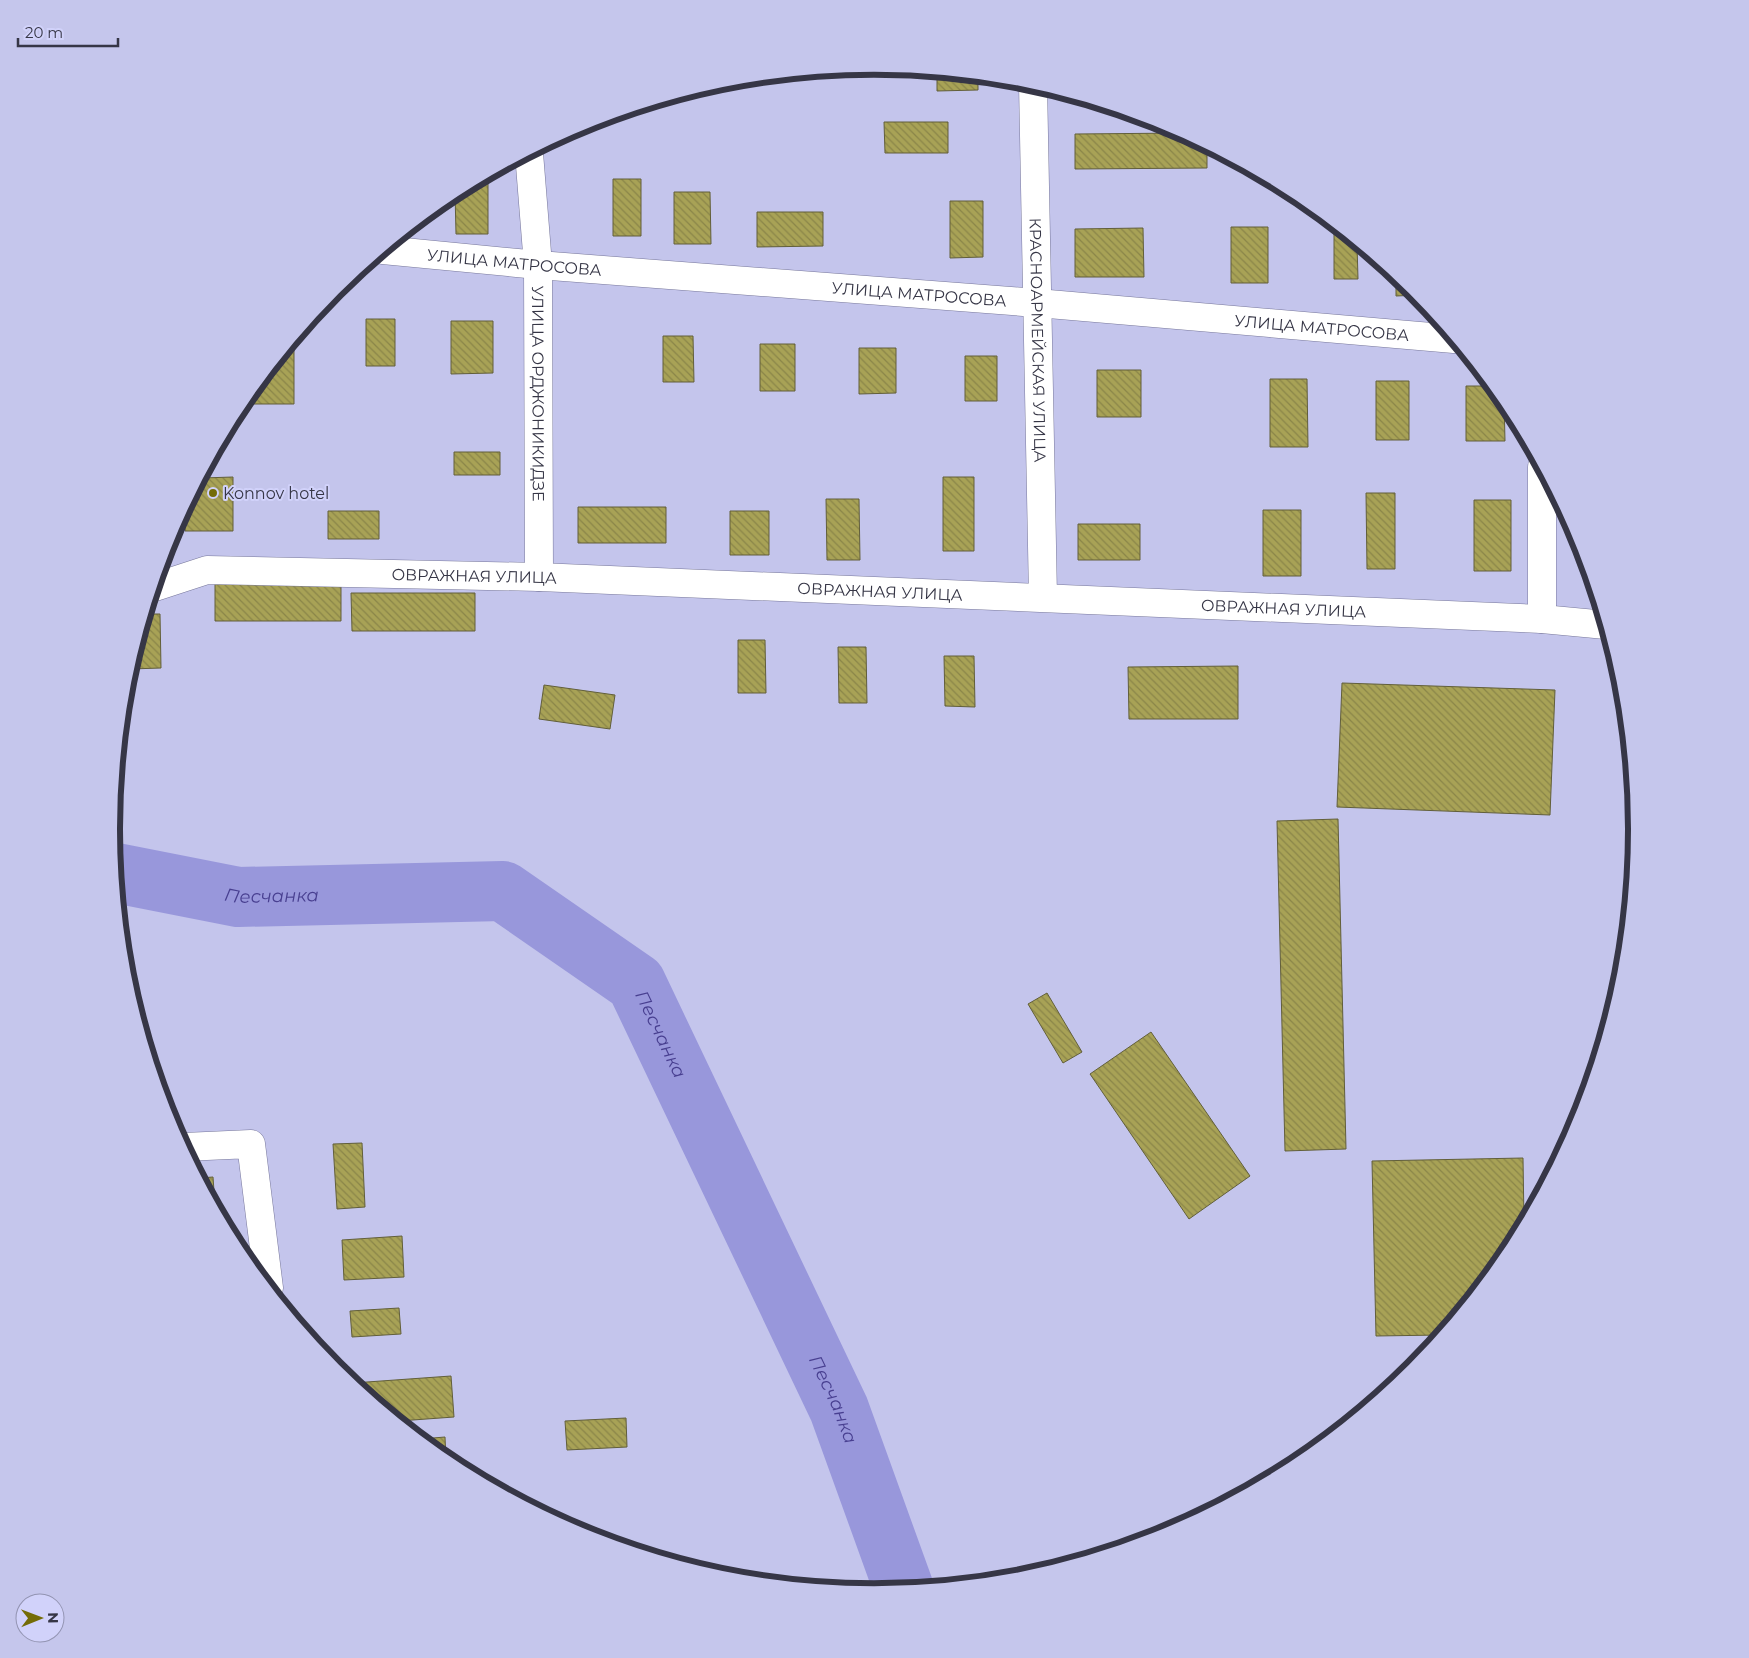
<svg xmlns="http://www.w3.org/2000/svg" width="1749" height="1658" font-family="Montserrat,sans-serif">
<defs>
<pattern id="building-back-hatch" width="6" height="6" patternUnits="userSpaceOnUse" patternTransform="scale(1.25)"><rect width="6" height="6" fill="#a8a256"/><path d="M-1 5l2 2M0 0l6 6M5-1l2 2" fill="none" stroke="#8a8549"/></pattern>
</defs>
<rect width="100%" height="100%" fill="#c4c5ec"/>
<g fill="none" stroke-linecap="round" stroke-linejoin="round">
<!-- river -->
<path stroke="#9897db" stroke-width="60" id="s1" d="M116,873l122,24 265,-6 133,92 203,426 65,180"/>
</g>
<!-- building -->
<path fill="url(#building-back-hatch)" stroke="#625f3a" d="M937,72l41,4v14l-41,1z
M884,122h64v31h-63z
M1184,133l23,13v22l-132,1v-35z
M488,175v59h-32l-1,-42z
M613,179h28v57h-28z
M674,192h36l1,52h-37z
M950,201h33v56l-33,1z
M757,212h66v34l-66,1z
M1334,226h3l20,17 1,36h-24z
M1231,227h37v56h-37z
M1143,228l1,49h-69v-48z
M1396,275l18,15 5,5 -23,1z
M366,319h29v47h-29z
M451,321h42v52l-42,1z
M663,336h30l1,46h-31z
M292,342h2v62h-46v-8z
M760,344h35v47h-35z
M859,348h37v45l-37,1z
M965,356h32v45h-32z
M1097,370h44v47h-44z
M1270,379h37l1,68h-38z
M1376,381h33v59h-33z
M1466,386h27l11,14 1,41h-39z
M454,452h46v23h-46z
M233,477v54h-48v-23l17,-30z
M943,477h31v74h-31z
M1366,493h29v76h-28z
M826,499h33l1,61h-33z
M1474,500h37v71h-37z
M578,507h88v36h-88z
M1263,510h38v66h-38z
M328,511h51v28h-51z
M730,511h39v44h-39z
M1078,524h62v36h-62z
M1585,557l8,26h-7z
M341,581v40h-126v-39z
M351,593h124v38h-123z
M147,614h13l1,54 -31,1z
M738,640h27l1,53h-28z
M838,647h28l1,56h-28z
M944,656h30l1,51 -30,-1z
M1238,666v53h-109l-1,-52z
M1342,683l213,7 -5,125 -213,-8z
M544,685l71,10 -5,34 -71,-10z
M1338,819l8,330 -61,2 -8,-330z
M1047,993l35,59 -19,11 -35,-59z
M1151,1032l99,144 -61,43 -99,-145z
M362,1143l3,64 -28,2 -4,-65z
M1523,1158l1,65 -15,30 -68,82 -65,1 -4,-175z
M213,1177l2,28 -15,-27z
M402,1236l2,41 -60,3 -2,-40z
M399,1308l2,26 -49,3 -2,-26z
M451,1376l3,41 -55,4 -46,-38z
M626,1418l1,29 -60,3 -2,-29z
M445,1437l1,23 -25,-21z"/>
<g fill="none" stroke-linecap="round" stroke-linejoin="round">
<defs>
<g id="street">
<path id="s2" d="M1033,84l10,513"/>
<path id="s3" d="M529,153l9,112 1,312"/>
<path id="s4" d="M383,250l155,15 499,38 417,36"/>
<path d="M1542,467v152"/>
<path id="s5" d="M155,587l52,-17 332,7 1003,42 64,6"/>
<path d="M184,1147l67,-3 18,144"/>
</g>
</defs>
<!-- street casing -->
<use href="#street" stroke="#77779b" stroke-width="29"/>
<!-- street -->
<use href="#street" stroke="#fff" stroke-width="28"/>
</g>
<!-- markers -->
<circle fill="#746c07" stroke="#d1d2fa" stroke-width="2" cx="213" cy="493" r="5"/>
<g text-anchor="middle" dominant-baseline="central" stroke-width="4" stroke-linejoin="round" paint-order="stroke">
<!-- street labels -->
<g font-size="16" fill="#363646" stroke="#d1d2fa">
<text stroke="none"><textPath href="#s4" startOffset="132">УЛИЦА МАТРОСОВА</textPath></text>
<text stroke="none"><textPath href="#s4" startOffset="538">УЛИЦА МАТРОСОВА</textPath></text>
<text stroke="none"><textPath href="#s4" startOffset="942">УЛИЦА МАТРОСОВА</textPath></text>
<text stroke="none"><textPath href="#s2" startOffset="256">КРАСНОАРМЕЙСКАЯ УЛИЦА</textPath></text>
<text stroke="none"><textPath href="#s3" startOffset="241">УЛИЦА ОРДЖОНИКИДЗЕ</textPath></text>
<text stroke="none"><textPath href="#s5" startOffset="322">ОВРАЖНАЯ УЛИЦА</textPath></text>
<text stroke="none"><textPath href="#s5" startOffset="728">ОВРАЖНАЯ УЛИЦА</textPath></text>
<text stroke="none"><textPath href="#s5" startOffset="1132">ОВРАЖНАЯ УЛИЦА</textPath></text>
</g>
<!-- poi labels -->
<g font-size="16" fill="#363646" stroke="#d1d2fa" text-anchor="start">
<text x="223" y="493">Konnov hotel</text>
</g>
<!-- water labels -->
<g font-size="18" font-style="italic" fill="#483f90" stroke="#d1d2fa">
<text stroke="none"><textPath href="#s1" startOffset="158">Песчанка</textPath></text>
<text stroke="none"><textPath href="#s1" startOffset="608">Песчанка</textPath></text>
<text stroke="none"><textPath href="#s1" startOffset="1012">Песчанка</textPath></text>
</g>
</g>
<!-- crop -->
<path d="M0 0H1749V1658H0ZM120 829a754 754 0 1 1 1508 0a754 754 0 1 1-1508 0Z" fill="#c5c6ec" fill-rule="evenodd"/>
<path fill="none" stroke="#363646" stroke-width="6" d="M120 829a754 754 0 1 1 1508 0a754 754 0 1 1-1508 0Z"/>
<!-- north arrow -->
<g transform="translate(40 1618) rotate(89)"><circle r="24" fill="#d1d2fa" stroke="#9394b2"/>
<path d="M0-4L9 19L0 12L-9 19Z" fill="#746c07"/>
<text y="-8" font-size="14" font-weight="bold" text-anchor="middle" fill="#363646">N</text>
</g>
<!-- scale -->
<path d="M18 38v8h100v-8" fill="none" stroke="#363646" stroke-width="2.5"/>
<text x="25" y="38" font-size="15" fill="#363646" stroke="#d1d2fa" stroke-width="4" paint-order="stroke">20 m</text>
</svg>
